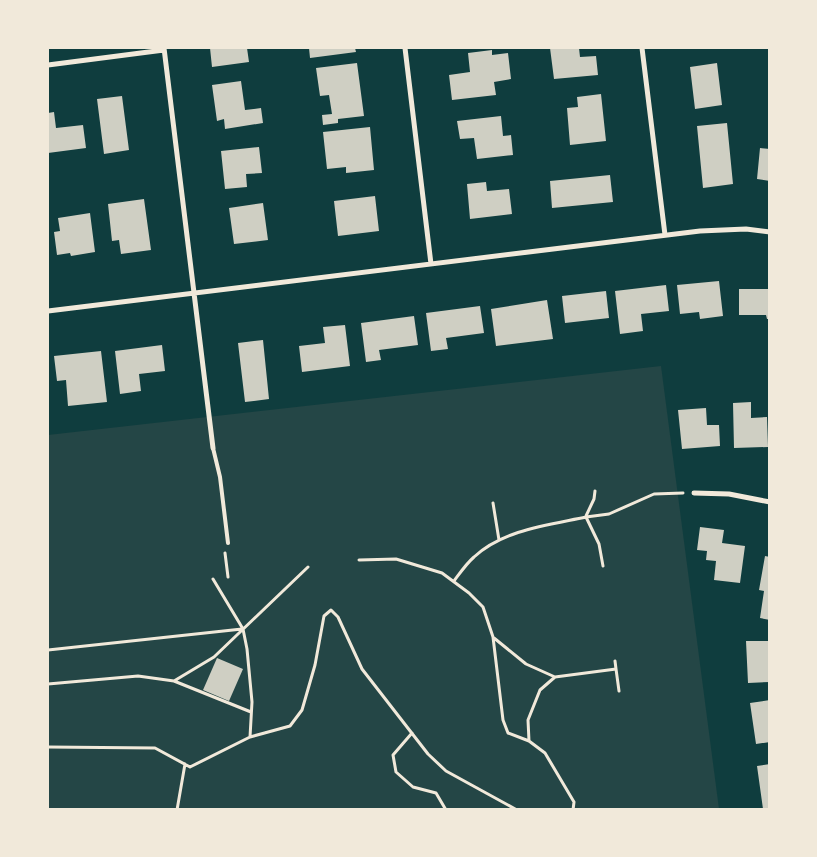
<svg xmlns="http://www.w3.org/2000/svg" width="817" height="857" font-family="'Golos Text',sans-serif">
<rect width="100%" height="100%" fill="#0f3d3e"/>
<!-- green -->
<path fill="#244646" d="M661,366l58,443h-671v-374z"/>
<!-- building -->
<path fill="#cfcfc3" d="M210,48h37l2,14 -37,5z
M309,48h46l1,4 -46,6z
M550,48h29l1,9 16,-1 2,19 -44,4z
M492,50v5l16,-2 3,26 -17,3 2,13 -44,5 -3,-25 21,-3 -2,-19z
M357,63l7,53 -26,3v4l-15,2 -1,-10 10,-1 -3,-19 -9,1 -4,-28z
M717,63l5,42 -27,4 -5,-42z
M241,81l4,29 16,-2 2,15 -38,6 -1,-10 -7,2 -5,-36z
M601,94l5,47 -36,4 -3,-37 11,-1 -1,-10z
M122,96l7,54 -25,4 -7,-55z
M54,112l2,16 27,-3 3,23 -38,5v-40z
M501,116l2,20 8,-1 2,20 -36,4 -3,-21 -14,1 -3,-18z
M727,123l6,61 -30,4 -6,-62z
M370,127l4,43 -28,3v-6l-19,2 -4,-37z
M259,147l3,26 -16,1 1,13 -22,2 -4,-38z
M760,148l10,1v32l-13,-2z
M610,175l3,27 -61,6 -2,-27z
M486,182l1,9 22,-2 3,25 -42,5 -3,-35z
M375,196l4,35 -41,5 -4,-35z
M144,199l7,51 -30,4 -2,-14 -7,1 -4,-37z
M263,203l5,37 -34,4 -5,-36z
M90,213l5,39 -24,4 -1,-3 -13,2 -3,-23 6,-1 -2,-13z
M719,281l4,35 -23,3 -1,-7 -19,2 -3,-29z
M666,285l3,26 -28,3 2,17 -23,3 -5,-43z
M739,289h31v30h-3l-1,-4h-27z
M606,291l3,27 -44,5 -3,-27z
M547,300l6,39 -57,7 -5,-37z
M480,306l4,27 -38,5 2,11 -17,2 -5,-38z
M414,316l4,29 -39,5 2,10 -15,2 -5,-39z
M345,325l5,41 -48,6 -3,-26 26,-3 -2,-16z
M263,340l6,59 -24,3 -7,-59z
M162,345l3,26 -26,3 2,17 -21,3 -5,-43z
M101,351l6,51 -39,4 -2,-26 -9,1 -3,-25z
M751,402v16l16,-1 1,30 -34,1 -1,-45z
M706,408l1,17h12l1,21 -38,3 -4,-39z
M700,527l24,3 -2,13 23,3 -5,37 -26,-3 2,-19 -10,-1 1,-9 -10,-1z
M765,556l5,1v63l-10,-2 4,-27 -5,-1z
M746,641h24v41l-22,1z
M217,658l26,11 -14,32 -26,-11z
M770,700v42l-14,2 -6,-41z
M770,764v45h-7l-6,-43z"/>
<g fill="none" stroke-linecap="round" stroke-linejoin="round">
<!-- path -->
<path stroke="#f1e9da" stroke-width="3" d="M493,503l6,37
M586,516l8,-17 1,-8
M586,517l23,-3 45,-20 29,-1
M225,553l3,24
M359,560l37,-1 46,14 27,20 14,14 10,30 10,83 5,13 21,8 16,12 29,49 -1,8
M213,579l30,50 4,20 5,53 -2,35
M454,581c6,-8 12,-17 20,-24 29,-27 74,-32 112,-40l13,27 4,22
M494,638l32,26 29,13 61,-8 -1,-8
M48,650l194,-21
M616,669l3,22
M174,681l77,31
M48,684l90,-8 36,5 40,-24 94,-90
M412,733l-19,22 3,17 17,15 23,6 10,17
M529,741l-1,-21 12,-30 15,-13
M48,747l107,1 35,19 60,-30 40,-11 12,-16 13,-45 9,-49 7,-6 7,7 24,52 66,85 18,17 71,39
M177,810l8,-46"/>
<!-- service -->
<path stroke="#f1e9da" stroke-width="4" d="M213,448l7,29 8,66"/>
<!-- minor -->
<path stroke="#f1e9da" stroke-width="5" d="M164,48l49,400
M405,48l26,216
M642,48l23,187
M48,65l116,-15
M48,311l652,-80 46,-2 24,3
M694,493l35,1 41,8"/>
</g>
<!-- border -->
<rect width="817" height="857" fill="none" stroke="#f1e9da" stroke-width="98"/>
</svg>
